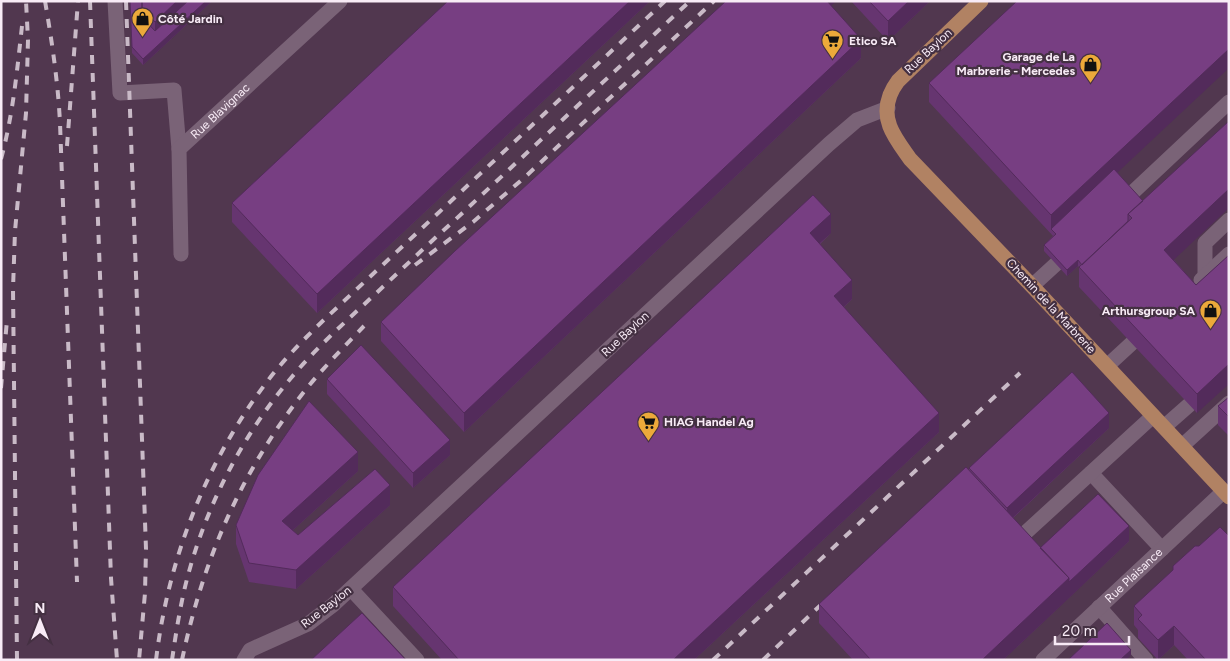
<svg xmlns="http://www.w3.org/2000/svg" width="1230" height="661" font-family="Figtree,sans-serif">
<rect width="100%" height="100%" fill="#443042"/>
<!-- built -->
<path fill="#51374f" d="M1,1h1228v659h-1228z"/>
<g fill="none" stroke-linecap="round" stroke-linejoin="round">
<!-- minor -->
<g stroke="#7a6377" stroke-width="15">
<path d="M115,1l5,92 54,-3 5,59"/>
<path d="M1131,194l98,-92"/>
<path id="s1" d="M181,254l-2,-105 161,-148"/>
<path d="M1205,277v-34l24,-23"/>
<path d="M1201,280l28,-26"/>
<path d="M1032,286l24,-22"/>
<path d="M1107,366l25,-23"/>
<path d="M1164,427l25,-22"/>
<path d="M1182,446l47,-43"/>
<path d="M1091,473l71,76"/>
<path d="M1023,535l130,-119"/>
<path d="M351,589l66,71"/>
<path d="M1099,607l47,53"/>
<path d="M244,660l6,-10 58,-26 25,-19 496,-461 28,-24 31,-12"/>
<path id="s2" d="M1043,660l181,-169"/>
</g>
<!-- major -->
<path stroke="#b18263" stroke-width="15" d="M981,1l-83,80c-3,4 -6,9 -8,14 -10,26 6,44 20,64l122,127 197,211"/>
<!-- rail -->
<path stroke="#c9bac7" stroke-width="4" stroke-dasharray="9 9" stroke-linecap="butt" d="M45,1c7,41 13,81 15,122l17,459
M90,1l21,577 6,82
M126,1l20,548 -1,44 -6,67
M67,146l11,-145
M1,159c12,-44 16,-88 21,-133
M415,265l58,-43 52,-45 189,-176
M1,388l6,-68
M17,660l-4,-371 2,-58 11,-118 2,-73 -2,-39
M156,660c12,-100 49,-196 110,-277 18,-24 40,-46 62,-67l337,-315
M172,660c4,-27 8,-54 15,-81 19,-73 55,-143 104,-201 24,-29 52,-54 80,-80 28,-26 56,-53 85,-79 78,-73 156,-145 234,-218
M182,660c21,-100 58,-186 121,-267 19,-24 40,-45 61,-67
M713,660l307,-287
M763,660l65,-62"/>
</g>
<!-- wall -->
<path fill="#663570" d="M130,1h82l-69,64 -11,-12z
M448,1h202l-333,312 -85,-91v-19z
M851,1h79l-42,40z
M831,6l30,52 -397,374 -83,-91v-19z
M929,83l188,89 57,88 22,25 33,-30 -32,158 -118,-126v-20l-1,-1 -11,10 -23,-25v-6l9,-9 -124,-134z
M831,233l-11,11 32,55 -8,8 95,125 -245,228h-252l-49,-54v-19z
M327,379l123,76 -37,33 -86,-94z
M1229,397v39l-11,-11v-19z
M1109,428l-96,90 27,30 89,-7 -126,119h-150l-34,-37v-19l150,-133v-3z
M358,471l-66,60 6,4 92,-30 -94,84 -47,-7 -13,-38v-19z
M1173,571l56,89h-41l-14,-15 -16,15 -20,-22v-8l-4,-5v-19z"/>
<!-- shaded-wall -->
<path fill="#532b5b" d="M177,1h17l-39,36v-15z
M206,1h6l-69,64v-6z
M630,1h20l-333,312v-19z
M822,1h14l-14,14z
M909,1h21l-42,40v-20z
M861,39v19l-397,374v-19z
M1229,49v19l-175,164 -3,-3v-14z
M1229,189v19l-65,61v-19z
M831,214v19l-21,19v-19z
M1078,260v6l-11,10v-6z
M852,280v19l-18,17v-20z
M1229,364v20l-32,29v-19z
M939,413v19l-245,228h-21z
M1109,413v15l-102,95v-15z
M450,440v15l-37,33v-15z
M358,452v19l-76,69v-19z
M390,485v20l-94,84v-19z
M1129,526v15l-60,57v-16z
M1069,578v20l-66,62h-21z
M1174,626v19l-16,15v-20z
M1131,650v5l-5,5h-6z"/>
<!-- building -->
<path fill="#773e82" stroke="#532b5b" d="M130,1h12v16l13,14 33,-30h18l-63,58 -11,-12z
M142,1h35l-22,21 -13,-14z
M448,1h182l-313,293 -85,-91z
M726,1h101l34,38 -397,374 -83,-91 74,-71z
M869,1h40l-21,20z
M1017,1h212v48l-178,166 -122,-132z
M1229,121v68l-65,61 32,35 33,-30v109l-32,30 -118,-127 53,-49 -4,-4z
M1114,169l29,32 -15,13v7l-46,44 -4,-5 -11,10 -23,-25 12,-11 -5,-5z
M813,195l18,19 -21,19 42,47 -18,16 105,117 -266,247h-214l-66,-73z
M361,345l89,95 -37,33 -86,-94z
M1072,372l37,41 -102,95 -38,-40z
M1229,397v20l-11,-11z
M309,401l49,51 -76,69 16,14 77,-66 15,16 -94,85 -47,-7 -13,-38 22,-50z
M966,467l103,111 -87,82h-111l-52,-56z
M1098,494l31,32 -60,56v-4l-29,-30z
M1220,527l9,9v124h-23l-32,-34 -16,14 -20,-21 4,-4 -8,-9 39,-36v-4l22,-20h4z
M362,613l44,47h-95z
M1107,623l24,27 -11,10h-52z"/>
<!-- icons -->
<defs>
<symbol id="shop-pin" viewBox="-11 -11 22 30"><path d="M0 17L-7.5 6A9.5 9.5 0 1 1 7.5 6Z" fill="#eca93a" stroke="#443042"/><path d="M-5-2.5h2.3a2.7 3.5 0 0 1 5.4 0H5L5.5 6h-11ZM-1.5-2.5h3a1.5 2.3 0 0 0-3 0Z" fill="#111"/></symbol>
<symbol id="supermarket-pin" viewBox="-11 -11 22 30"><path d="M0 17L-7.5 6A9.5 9.5 0 1 1 7.5 6Z" fill="#eca93a" stroke="#443042"/><path d="M-6-5.5h2.5l.6 2H6L4.5 2H-2.5L-4.4-4H-6ZM-1.5 3.2a1.3 1.3 0 1 0 .1 0ZM3 3.2a1.3 1.3 0 1 0 .1 0Z" fill="#111"/></symbol>
</defs>
<g fill-rule="evenodd">
<use href="#shop-pin" x="130" y="6" width="25" height="34"/>
<use href="#supermarket-pin" x="820" y="28" width="25" height="34"/>
<use href="#shop-pin" x="1078" y="52" width="25" height="34"/>
<use href="#shop-pin" x="1198" y="298" width="25" height="34"/>
<use href="#supermarket-pin" x="636" y="410" width="25" height="34"/>
</g>
<g text-anchor="middle" dominant-baseline="central" stroke-width="4.5" stroke-linejoin="round" paint-order="stroke">
<!-- poi labels -->
<g font-size="12" font-weight="bold" fill="#f8ebf6" stroke="#443042" text-anchor="start">
<text x="158" y="19">Côté Jardin</text>
<text x="849" y="41">Etico SA</text>
<text x="1075" y="57" text-anchor="end">Garage de La<tspan x="1075" dy="14">Marbrerie - Mercedes</tspan></text>
<text x="1195" y="311" text-anchor="end">Arthursgroup SA</text>
<text x="664" y="422">HIAG Handel Ag</text>
</g>
<!-- street labels -->
<g font-size="12" fill="#f8ebf6" stroke="#443042">
<text transform="translate(928 51) rotate(-43)">Rue Baylon</text>
<text stroke="none"><textPath href="#s1" startOffset="161">Rue Blavignac</textPath></text>
<text transform="translate(1051 306) rotate(47)">Chemin de la Marbrerie</text>
<text transform="translate(625 334) rotate(-43)">Rue Baylon</text>
<text stroke="none"><textPath href="#s2" startOffset="124">Rue Plaisance</textPath></text>
<text transform="translate(326 607) rotate(-38)">Rue Baylon</text>
</g>
</g>
<!-- border -->
<rect width="1230" height="661" fill="none" stroke="#f8ebf6" stroke-width="5"/>
<!-- north arrow -->
<g transform="translate(40 621)" stroke="#443042" stroke-width="4" paint-order="stroke">
<path d="M0-4L9 19L0 12L-9 19Z" fill="#f8ebf6"/>
<text y="-8" font-size="14" font-weight="bold" text-anchor="middle" fill="#f8ebf6">N</text>
</g>
<!-- scale -->
<path d="M1055 636v8h74v-8" fill="none" stroke="#f8ebf6" stroke-width="2.5"/>
<text x="1062" y="636" font-size="15" fill="#f8ebf6" stroke="#443042" stroke-width="4" paint-order="stroke">20 m</text>
</svg>
